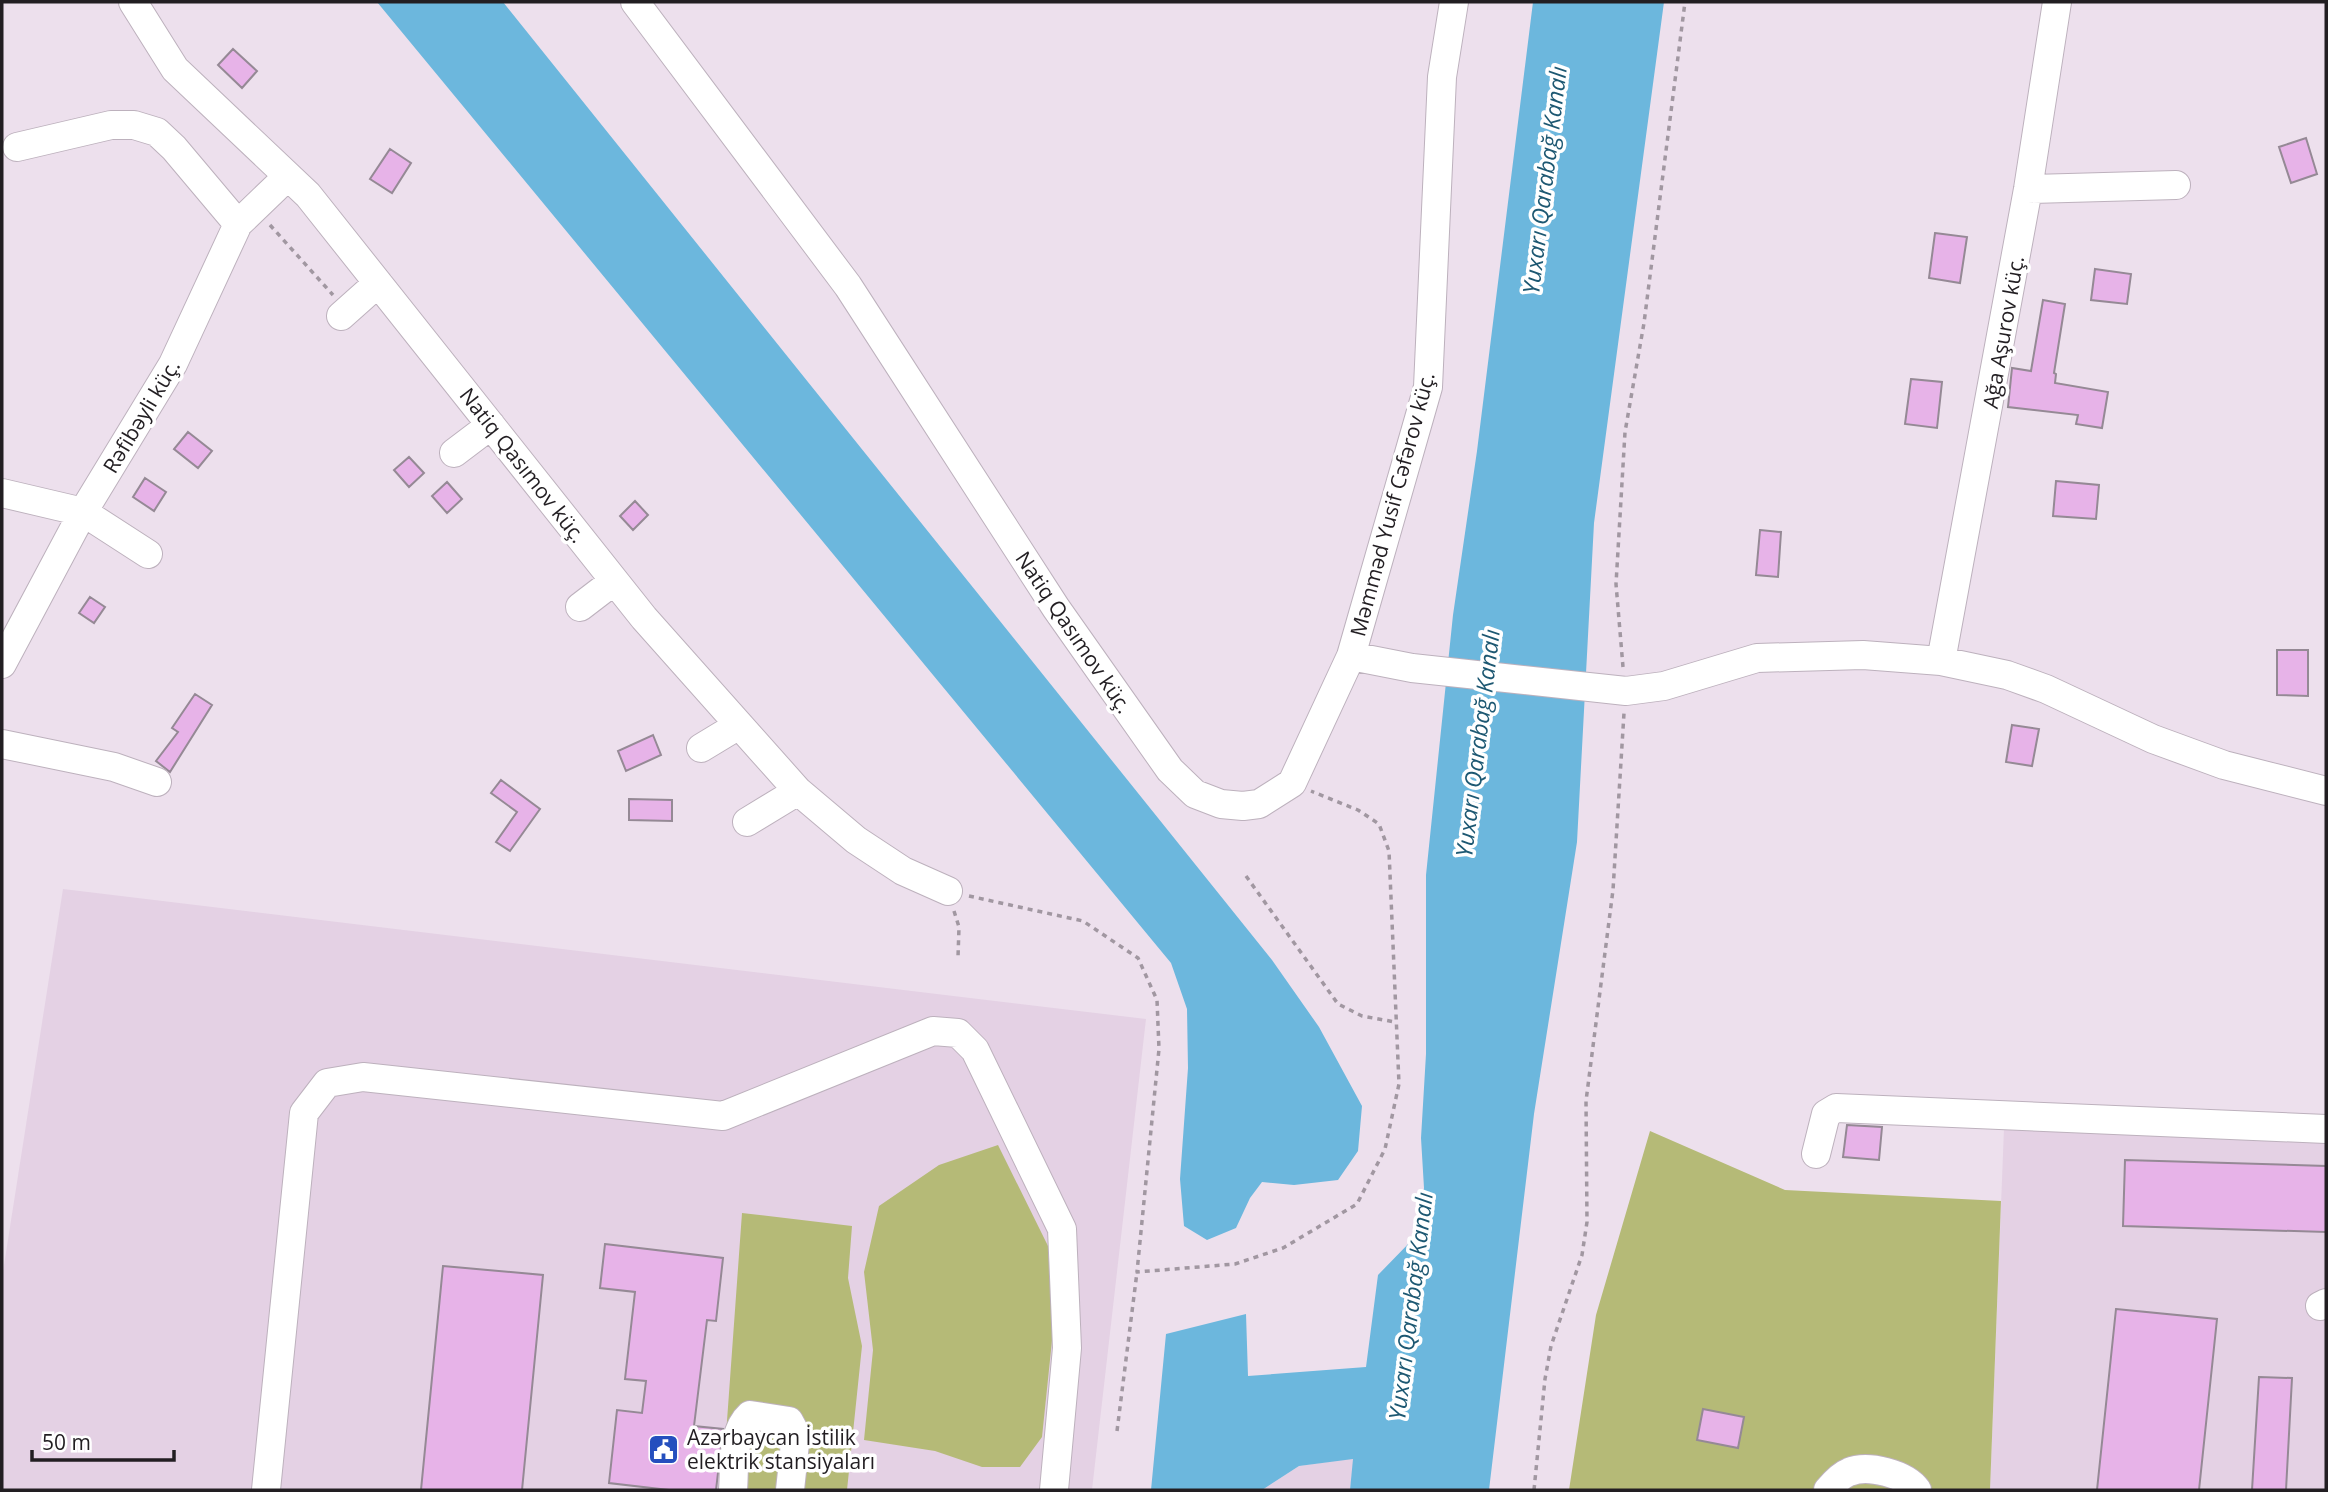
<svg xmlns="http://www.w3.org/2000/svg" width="2328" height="1492" font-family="'Open Sans',sans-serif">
<rect width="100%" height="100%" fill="#ede0ed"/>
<!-- built -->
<path fill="#e4d1e4" d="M63,889l1083,130 -54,471h-1090v-212z
M2004,1128l322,14v348h-336z
M1354,1458l-4,32h-88l37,-24z"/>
<!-- green -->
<path fill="#b5ba77" d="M1650,1131l135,59 216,11 -11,289h-421l27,-175z
M998,1145l50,101 5,85 -11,106 -22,30h-38l-47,-16 -71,-11 9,-90 -9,-78 15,-66 60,-41z
M742,1213l110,13 -4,52 14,68 -15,144h-125z"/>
<!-- water -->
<path fill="#6cb7dd" d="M377,2h126l769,958 47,67 43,79 -4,45 -20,29 -44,5 -32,-3 -12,16 -14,30 -29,12 -23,-14 -4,-47 8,-111 -1,-59 -16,-46z
M1533,2h131l-70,521 -17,319 -43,272 -45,376h-139l3,-31 -54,7 -37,24h-111l15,-156 80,-20 2,62 118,-9 12,-92 35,-36 11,-51 -3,-50 5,-84v-179l27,-260 24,-164z"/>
<!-- building -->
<path fill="#e7b3e8" stroke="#958995" stroke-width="2" d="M233,49l24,22 -15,17 -24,-23z
M2306,138l11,36 -26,9 -12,-36z
M390,149l21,14 -19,30 -22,-14z
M1935,233l32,4 -7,46 -31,-5z
M2095,269l36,5 -4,30 -36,-4z
M2043,300l22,4 -11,69 2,1 -1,9 53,9 -6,36 -26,-4 2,-9 -70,-8 4,-39 19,3z
M1911,379l31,3 -5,46 -32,-4z
M188,432l24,19 -14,17 -24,-19z
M409,457l15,16 -15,14 -15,-17z
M145,478l21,14 -12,19 -21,-14z
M2056,481l43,4 -3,34 -43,-3z
M447,482l15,17 -15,14 -15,-17z
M635,501l13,14 -15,15 -13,-14z
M1760,530l21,2 -3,45 -22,-2z
M90,597l15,10 -11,16 -15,-10z
M2277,650h31v46l-31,-1z
M195,694l17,11 -42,67 -14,-11 22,-29 -6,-4z
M2012,725l27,4 -7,37 -26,-4z
M653,735l8,20 -35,16 -8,-20z
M501,780l39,29 -30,42 -14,-9 21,-30 -26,-19z
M629,799l43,1v21l-43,-1z
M1847,1125l35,2 -3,33 -36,-3z
M2125,1160l201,6v66l-203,-6z
M605,1244l118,14 -7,63 -9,-1 -13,106 29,3 -7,61h-47l-60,-7 8,-73 25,3 4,-32 -21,-2 10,-87 -35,-4z
M443,1266l100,9 -21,215h-101z
M2116,1309l101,10 -18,171h-102z
M2259,1377l33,1 -6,112h-34z
M1703,1409l41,8 -6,31 -41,-8z"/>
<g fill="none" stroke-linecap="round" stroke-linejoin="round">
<defs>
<path id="minor" d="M133,2l42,67 133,126 336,423 154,173 58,49 47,31 45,20
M635,2l213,284 208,322 114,162 25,24 26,10 22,2 16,-2 33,-21 59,-127 77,-269 14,-310 12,-75
M17,147l94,-22h23l23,7 17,16 64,76
M2028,189l148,-4
M341,316l37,-33
M454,453l37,-28
M2,493l81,19 65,42
M580,607l34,-26
M1351,656l61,12 214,23 38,-5 93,-28 106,-3 78,6 66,14 39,14 107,50 71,26 102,26
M1941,661l87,-472 29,-187
M2,664l81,-152 90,-148 65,-140 50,-48
M2,744l112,23 43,15
M701,748l38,-23
M747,822l51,-31
M1816,1154l10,-40 10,-6 490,21
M2320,1306l6,-3
M266,1490l38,-377 23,-30 36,-6 360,39 210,-85 25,2 17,17 87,179 5,119 -13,142
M733,1490c2,-24 -2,-58 17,-75l39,6 7,13 -6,56
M1828,1490c5,-6 13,-15 21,-18 19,-8 57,2 68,18"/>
</defs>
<!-- minor casing -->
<use href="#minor" stroke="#bdb1bd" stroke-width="30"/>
<!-- path -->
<path stroke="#a197a1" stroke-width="3.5" stroke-dasharray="5 5" stroke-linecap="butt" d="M270,225l63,70
M1623,667l-7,-83 9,-152 19,-109 41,-321
M1246,876l92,128 24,12 33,6
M969,896l114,25 55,37 19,42 2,49 -22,223 98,-8 48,-16 74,-44 28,-55 14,-65 -10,-233 -10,-27 -21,-14 -47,-19
M954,911l5,16 -1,30
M1117,1431l20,-159
M1534,1490l11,-111 6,-33 31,-91 5,-33 -1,-121 27,-211 11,-177"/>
<!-- minor -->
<use href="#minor" stroke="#fff" stroke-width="28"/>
</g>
<!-- icons -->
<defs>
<symbol id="civic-square" viewBox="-11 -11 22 22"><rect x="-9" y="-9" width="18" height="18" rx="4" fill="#254fbe" stroke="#fff"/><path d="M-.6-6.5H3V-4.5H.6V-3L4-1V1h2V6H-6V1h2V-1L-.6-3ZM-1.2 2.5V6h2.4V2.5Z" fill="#fff"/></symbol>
</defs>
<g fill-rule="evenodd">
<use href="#civic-square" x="646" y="1432" width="35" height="35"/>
</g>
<g text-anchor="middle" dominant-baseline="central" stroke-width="7" stroke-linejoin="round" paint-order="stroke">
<!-- street labels -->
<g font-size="21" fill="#221e22" stroke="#fff">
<text transform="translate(2003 332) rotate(-80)">Ağa Aşurov küç.</text>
<text transform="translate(141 416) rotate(-59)">Rəfibəyli küç.</text>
<text transform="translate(523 465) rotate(52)">Natiq Qasımov küç.</text>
<text transform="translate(1392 504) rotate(-75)">Məmməd Yusif Cəfərov küç.</text>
<text transform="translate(1074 632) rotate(56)">Natiq Qasımov küç.</text>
</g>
<!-- poi labels -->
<g font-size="21" fill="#221e22" stroke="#fff" text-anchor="start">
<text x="687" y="1437">Azərbaycan İstilik<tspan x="687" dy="24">elektrik stansiyaları</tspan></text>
</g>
<!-- water labels -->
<g font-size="23" font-style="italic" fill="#1d5872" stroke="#fff">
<text transform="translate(1544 180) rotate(-83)">Yuxarı Qarabağ Kanalı</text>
<text transform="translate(1477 743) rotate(-83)">Yuxarı Qarabağ Kanalı</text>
<text transform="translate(1410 1306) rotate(-83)">Yuxarı Qarabağ Kanalı</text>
</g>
</g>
<!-- border -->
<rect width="2328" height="1492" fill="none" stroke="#221e22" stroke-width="7"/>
<!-- scale -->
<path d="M32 1450v10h142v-10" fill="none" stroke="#221e22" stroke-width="3.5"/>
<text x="42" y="1450" font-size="21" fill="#221e22" stroke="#ffffff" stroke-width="5" paint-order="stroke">50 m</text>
</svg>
